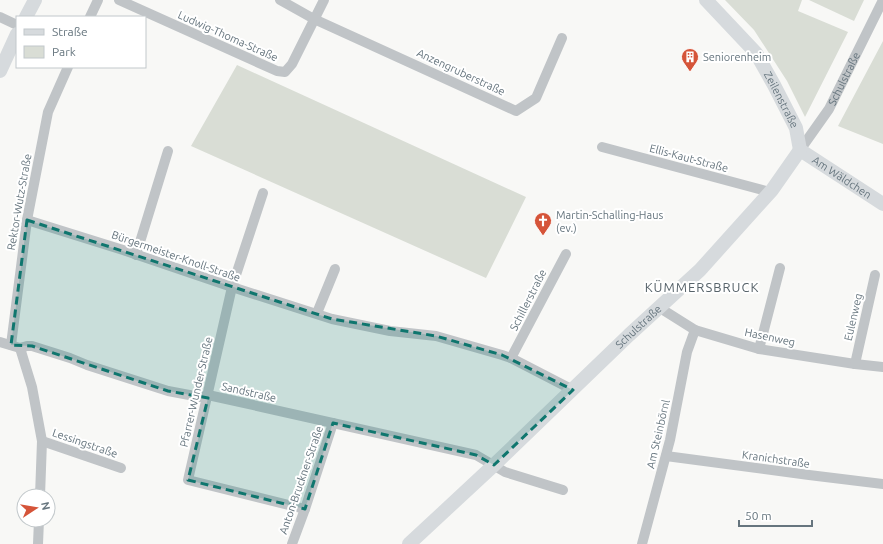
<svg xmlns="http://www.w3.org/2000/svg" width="883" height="544" font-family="Ubuntu,sans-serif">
<rect width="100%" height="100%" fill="#f8f8f6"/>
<!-- green -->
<path fill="#d9ddd5" d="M725,0h77l-4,11 50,21 -43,85 -18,-36 -33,-51z
M809,0h55l-10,21z
M883,41v103l-45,-18z
M237,65l289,132 -40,81 -295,-132z"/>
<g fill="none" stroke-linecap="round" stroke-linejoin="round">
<!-- street -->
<g stroke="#c0c4c7" stroke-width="10">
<path d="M119,0l158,71 8,1 7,-8 32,-64"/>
<path d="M280,0l34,19 202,92 20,-13 26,-60"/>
<path d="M0,17l17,8"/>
<path d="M90,17l8,-17"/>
<path d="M602,147l168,45"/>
<path id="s1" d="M800,150l29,-41 54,-109"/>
<path d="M263,193l-31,94 -44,193 117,29"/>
<path d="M27,220l96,30 109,37 100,32 58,12 46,5 66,19 9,3 62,32"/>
<path d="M136,255l32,-104"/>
<path d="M660,308l35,22 64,19 96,15 28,3"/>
<path d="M317,313l18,-44"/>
<path d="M0,342l20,6 7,-2h5l38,12 17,7 81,26 32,6 8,-2 268,60 29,17 58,18"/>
<path d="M11,345l16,-125 21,-108 20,-45"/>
<path d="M20,348l12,39 10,54 -2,55"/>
<path d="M759,349l21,-81"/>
<path d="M511,358l55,-104"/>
<path d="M855,364l20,-89"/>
<path d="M42,441l79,27"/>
<path d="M666,456l143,19 74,9"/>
<path d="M38,544l1,-24"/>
<path d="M292,544l13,-35 28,-86"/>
<path d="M642,544l28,-104 17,-88 8,-22"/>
</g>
<!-- secondary -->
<g stroke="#d6dadd" stroke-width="14">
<path id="s2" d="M706,0l50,53 18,32 22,43 4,22"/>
<path d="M26,17l9,-17"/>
<path d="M0,71l17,-37"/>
<path id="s3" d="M800,150l83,54"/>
<path id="s4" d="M409,544l85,-79 135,-130 71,-65 72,-80 28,-40"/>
</g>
</g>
<!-- marked area -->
<path fill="#0f766e" fill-opacity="0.2" stroke="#0f766e" stroke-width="3" stroke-dasharray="8 5" stroke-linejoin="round" d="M27,220l305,99 104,17 66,19 71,35 -79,75 -18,-10 -143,-32 -28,86 -117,-29 20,-82 -40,-7 -136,-45 -21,-1z"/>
<!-- icons -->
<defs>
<symbol id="building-pin" viewBox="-11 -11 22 30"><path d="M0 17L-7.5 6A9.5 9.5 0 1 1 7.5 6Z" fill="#d55439" stroke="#fff"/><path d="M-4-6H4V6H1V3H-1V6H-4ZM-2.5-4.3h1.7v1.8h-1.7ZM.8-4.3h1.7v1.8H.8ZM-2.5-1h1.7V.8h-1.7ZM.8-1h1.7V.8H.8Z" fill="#fff"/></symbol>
<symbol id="church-pin" viewBox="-11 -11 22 30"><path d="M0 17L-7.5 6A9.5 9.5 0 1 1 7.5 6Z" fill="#d55439" stroke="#fff"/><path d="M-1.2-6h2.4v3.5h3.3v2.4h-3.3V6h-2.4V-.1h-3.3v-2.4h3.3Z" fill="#fff"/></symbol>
</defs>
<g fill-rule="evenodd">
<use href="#building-pin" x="680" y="47" width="20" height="27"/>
<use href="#church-pin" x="533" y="211" width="20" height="27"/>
</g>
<g text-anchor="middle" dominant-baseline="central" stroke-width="4" stroke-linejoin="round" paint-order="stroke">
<!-- street labels -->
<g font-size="11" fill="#66757e" stroke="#fff">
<text transform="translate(228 36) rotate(24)">Ludwig-Thoma-Straße</text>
<text transform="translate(461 72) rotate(25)">Anzengruberstraße</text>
<text stroke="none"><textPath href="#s1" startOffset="84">Schulstraße</textPath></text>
<text stroke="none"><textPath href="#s2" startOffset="126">Zeilenstraße</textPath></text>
<text transform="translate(689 158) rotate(15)">Ellis-Kaut-Straße</text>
<text stroke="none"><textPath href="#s3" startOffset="50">Am Wäldchen</textPath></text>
<text transform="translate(19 202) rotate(-80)">Rektor-Wutz-Straße</text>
<text transform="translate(176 256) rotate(19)">Bürgermeister-Knoll-Straße</text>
<text transform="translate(528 300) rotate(-63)">Schillerstraße</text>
<text transform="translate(853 317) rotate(-77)">Eulenweg</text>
<text stroke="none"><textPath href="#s4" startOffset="316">Schulstraße</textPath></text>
<text transform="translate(770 337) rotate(12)">Hasenweg</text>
<text transform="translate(196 392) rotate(-77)">Pfarrer-Wunder-Straße</text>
<text transform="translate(249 392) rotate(13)">Sandstraße</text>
<text transform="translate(658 434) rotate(-77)">Am Steinbörnl</text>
<text transform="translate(85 443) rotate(19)">Lessingstraße</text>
<text transform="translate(776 459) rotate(8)">Kranichstraße</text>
<text transform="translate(301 480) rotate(-71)">Anton-Bruckner-Straße</text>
</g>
<!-- poi labels -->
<g font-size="11" fill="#66757e" stroke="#fff" text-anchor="start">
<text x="703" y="57">Seniorenheim</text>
<text x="556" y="215">Martin-Schalling-Haus<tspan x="556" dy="13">(ev.)</tspan></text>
</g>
<!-- quarter labels -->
<g font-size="13" letter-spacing="1" fill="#57636a" stroke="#fff">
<text x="702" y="287">KÜMMERSBRUCK</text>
</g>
</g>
<!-- legend -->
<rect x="16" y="16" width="130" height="52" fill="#ffffff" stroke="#c2c8cb"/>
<rect x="24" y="29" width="20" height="6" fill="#d6dadd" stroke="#c2c8cb"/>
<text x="52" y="36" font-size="12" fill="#66757e">Straße</text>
<rect x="24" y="46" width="20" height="12" fill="#d9ddd5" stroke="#c2c8cb"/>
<text x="52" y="56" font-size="12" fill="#66757e">Park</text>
<!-- north arrow -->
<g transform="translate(36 508) rotate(78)"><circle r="19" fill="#ffffff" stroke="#c2c8cb"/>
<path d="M0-3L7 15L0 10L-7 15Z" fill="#d55439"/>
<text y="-6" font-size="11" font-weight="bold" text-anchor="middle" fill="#66757e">N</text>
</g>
<!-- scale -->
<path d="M739 520v6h73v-6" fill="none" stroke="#66757e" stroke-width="2"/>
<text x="745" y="520" font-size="12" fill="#66757e" stroke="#ffffff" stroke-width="3" paint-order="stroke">50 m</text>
</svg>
